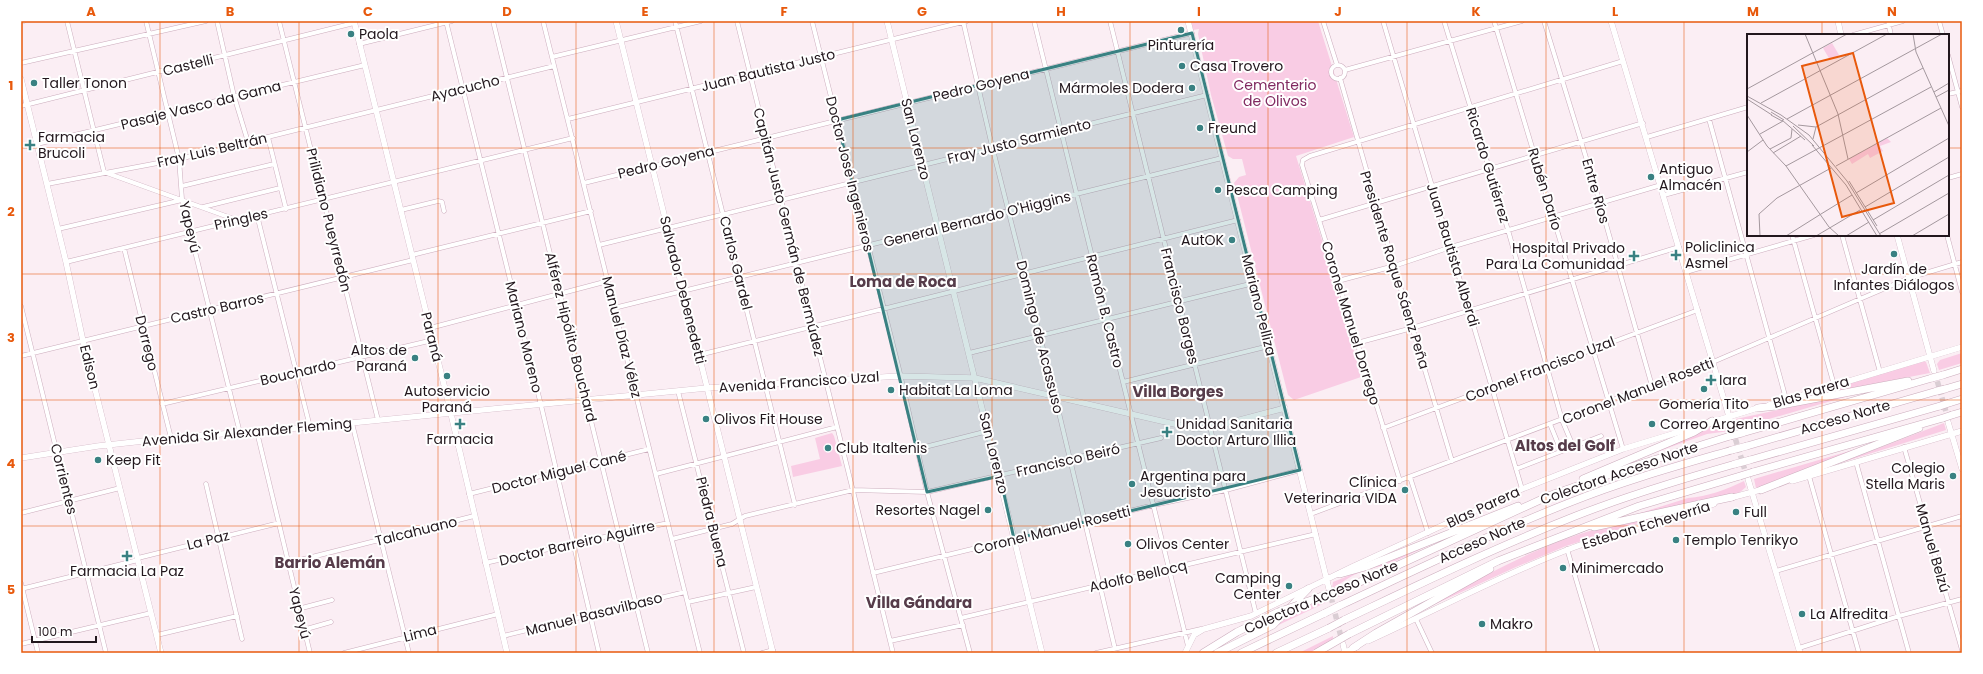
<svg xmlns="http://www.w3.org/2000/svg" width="1983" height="674" font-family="Poppins,sans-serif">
<rect width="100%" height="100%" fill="#fbeef4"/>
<!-- green -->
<path fill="#f9cce4" d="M1191,21h127l36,116 -58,19 39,126 26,95 -67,23 -6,-5 -54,-212 5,-6 7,-2 -4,-16h-9l-5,-3 -17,-61 -13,-61 1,-5 -6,1z
M1962,353v10l-23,7 -2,-6 3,-4z
M1924,361l2,1 4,11 -125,24z
M1869,390l-131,38 -2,-9z
M1721,423l6,2 3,6 -23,3 -87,31z
M1944,423l2,7 -106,33z
M832,433l2,3 8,30 -49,11 -2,-11 29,-7 -5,-21z
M1863,447l-104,40 -3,1 -2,-9z
M1744,481l2,6 -7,6 -106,24 4,-3 51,-16c19,-1 39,-9 56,-17z
M1673,512l-107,34 -50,21 -85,39 -36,20c59,-34 118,-69 182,-91 31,-11 64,-16 96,-23z
M1464,529l-77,36c-12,2 -24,5 -35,11 -7,4 -12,8 -20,12l1,-6z
M1403,566l-154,73 40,-26 67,-25z
M1333,636v3l-23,14h-11z"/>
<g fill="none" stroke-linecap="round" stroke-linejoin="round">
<!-- secondary-tunnel -->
<path stroke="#daced4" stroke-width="5.5" stroke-dasharray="5.5 3" stroke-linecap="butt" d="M1935,373l13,46
M1733,431l14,46
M1329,589l13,52"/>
<defs>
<path id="street" d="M67,21l37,151 130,47
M146,21l33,138 3,40 58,234
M217,21l17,75 14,46
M279,21l99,399
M446,21l95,384 58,248
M493,21l155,632
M543,21l157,632
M675,21l120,484
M737,21l156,632
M812,21l87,348 28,123 43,161
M963,21l28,121 64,254 61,257
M1034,21l154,625
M1110,21l146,593
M1323,21l14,44
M1383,21l139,468
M1444,21l64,209 54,190 11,26
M1494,21l129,428
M1544,21l56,182 52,183
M1888,21l3,14
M1939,21l4,14
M21,22l3,-1
M1853,35l50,-14
M359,44l93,-23
M1948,55l14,52
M552,57l149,-36
M21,63l185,-42
M1331 72a7 7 0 1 1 14 0a7 7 0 1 1-14 0Z
M1345,70l177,-49
M1340,78l54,188 58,195
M1948,94l14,-3
M21,106l333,-83
M568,119l399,-98
M1709,119l77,280
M268,137l18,72
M1647,137l101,-30
M37,144l328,-79
M1948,178l14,-4
M584,183l608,-150
M47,184l132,-25 375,-93
M182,186l92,-22
M1664,195l84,-23
M203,207l77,-19
M401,210l37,-9 4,1 2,9
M257,215l53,212
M1319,220l324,-97
M58,229l124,-29
M1792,235l42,150
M1842,235l38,137
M1947,235l15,57
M599,245l608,-150
M124,248l47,190
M412,255l179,-44
M66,262l507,-124
M1686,272l128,-37
M1338,281l56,-15 57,-19 210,-62
M21,306l85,347
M614,308l608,-150
M430,328l178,-47
M1357,343l55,-15 267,-81
M969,353l285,-70
M699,355l539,-135
M21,356l392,-96
M1123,382l146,-36
M678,391l66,262
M162,404l271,-64
M352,423l57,230
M1550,424l11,27
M1383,428l315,-118
M257,432l53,221
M1558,444l12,-4
M1904,447l58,203
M917,449l71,-18
M1856,462l53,191
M1516,469l85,-33
M656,474l181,-47
M1809,476l50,177
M1410,477l18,56
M1400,481l-98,-316 1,-5 7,-4 313,-95
M206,484l36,155
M469,494l180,-45
M21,513l99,-25
M1311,514l402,-152 196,-84 53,-16
M672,539l60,-15 13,-8 108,-26 74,2 234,-54
M1567,549l31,104
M138,558l141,-35
M288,563l186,-47
M485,563l183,-40
M1776,571l186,-55
M873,573l281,-68 72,-15 74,-20
M21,583l17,70
M21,589l117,-29
M688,602l68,-15
M298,609l34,-9
M961,618l355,-84
M1416,619l16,34
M303,630l28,-8
M157,635l80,-19
M503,636l182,-44
M890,641l73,-16
M21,644l130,-31
M1799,648l100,-32 63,-17
M344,653l154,-39
M762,653l11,-3
M1096,653l105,-24
M1961,653h1"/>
<path id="secondary" d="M354,21l94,380 59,252
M616,21l157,632
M887,21l155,632
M1188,21l141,568
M1611,21l122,409
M1838,21l3,14
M21,79l45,183 17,79 78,312
M1897,235l37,136
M1769,405l193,-58
M1948,422l14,47
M21,458l77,-12 73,-8 139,-11 397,-39 192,-12 76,2 221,51 21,-3 68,-18
M1748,479l52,174
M1792,481l170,-50
M1730,498l34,-9
M1368,641c66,-30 131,-65 199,-91 48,-19 99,-29 147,-46
M1343,644l2,9
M1185,653l9,-18 10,-6 47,-13 103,-50 168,-77 101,-40 138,-42
M1343,653l14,-6"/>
<path id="highway" d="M1943,375l19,-6
M1945,389l17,-5
M1949,403l13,-4
M1758,408l18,-2 132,-25
M1952,415l10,-3
M1742,433l190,-55
M1747,446l190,-55
M1750,460l190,-54
M1753,472l190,-54
M1583,479l111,-47 18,-11
M1761,490l158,-62
M1594,527l138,-30
M1340,574l25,-7 153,-61
M1334,592l36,-14 181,-83 80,-28 99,-31
M1298,605l24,-9
M1339,606c77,-36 153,-73 232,-104 52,-21 106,-36 161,-52
M1344,620c74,-35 148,-71 224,-101 54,-22 111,-39 167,-55
M1349,634l149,-73 141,-55 101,-30
M1353,648l23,-15 114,-64
M1203,653l34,-21 41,-20
M1217,653l56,-28 35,-36
M1241,653l84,-40
M1276,653l53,-25"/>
</defs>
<!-- street casing -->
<use href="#street" stroke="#ccadbd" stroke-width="5"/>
<!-- secondary casing -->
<use href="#secondary" stroke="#ccadbd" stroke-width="6"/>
<!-- highway casing -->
<use href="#highway" stroke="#ccadbd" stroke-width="8"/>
<!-- street -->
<use href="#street" stroke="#fff" stroke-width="4"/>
<!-- secondary -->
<use href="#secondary" stroke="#fff" stroke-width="5.5"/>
<!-- highway -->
<use href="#highway" stroke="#fff" stroke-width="7"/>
<defs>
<path id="highway-bridge" d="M1932,378l11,-3
M1937,391l8,-2
M1940,406l9,-3
M1943,418l9,-3
M1730,436l12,-3
M1732,450l15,-4
M1735,464l15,-4
M1740,476l13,-4
M1322,596l12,-4
M1278,612l20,-7
M1325,613l14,-7
M1329,628l15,-8
M1316,653l33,-19"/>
</defs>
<!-- highway-bridge casing -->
<use href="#highway-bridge" stroke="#ccadbd" stroke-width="8" stroke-linecap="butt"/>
<!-- highway-bridge -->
<use href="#highway-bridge" stroke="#fff" stroke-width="7"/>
</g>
<!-- marked area -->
<path fill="#398182" fill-opacity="0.2" stroke="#398182" stroke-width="3" stroke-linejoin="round" d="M1192,33l108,437 -286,69 -14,-63 -73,16 -90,-372z"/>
<!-- grid -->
<path fill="none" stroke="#e8590c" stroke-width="1" stroke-opacity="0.55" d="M160,21v632M299,21v632M438,21v632M576,21v632M714,21v632M853,21v632M992,21v632M1130,21v632M1268,21v632M1407,21v632M1546,21v632M1684,21v632M1822,21v14M21,148h1727M1948,148h14M1822,235v418M21,274h1941M21,400h1941M21,526h1941"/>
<!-- markers -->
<g fill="#398182" stroke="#fff" stroke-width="1.5">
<circle cx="1181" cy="30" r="4"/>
<circle cx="351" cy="34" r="4"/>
<circle cx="1182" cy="66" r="4"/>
<circle cx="34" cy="83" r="4"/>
<circle cx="1192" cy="88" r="4"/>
<circle cx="1200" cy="128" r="4"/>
<path d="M28 139h4v4h4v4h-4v4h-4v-4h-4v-4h4z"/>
<circle cx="1651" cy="177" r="4"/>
<circle cx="1218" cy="190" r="4"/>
<circle cx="1232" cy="240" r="4"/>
<circle cx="1894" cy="254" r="4"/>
<path d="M1674 249h4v4h4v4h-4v4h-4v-4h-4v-4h4z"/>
<path d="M1632 250h4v4h4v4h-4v4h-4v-4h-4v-4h4z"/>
<circle cx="415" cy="358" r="4"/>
<circle cx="447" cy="376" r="4"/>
<path d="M1709 374h4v4h4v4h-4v4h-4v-4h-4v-4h4z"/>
<circle cx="1704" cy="389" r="4"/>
<circle cx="891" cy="390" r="4"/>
<circle cx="706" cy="419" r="4"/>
<path d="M458 418h4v4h4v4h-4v4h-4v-4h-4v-4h4z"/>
<circle cx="1652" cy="424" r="4"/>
<path d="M1165 426h4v4h4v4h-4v4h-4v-4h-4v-4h4z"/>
<circle cx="828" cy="448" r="4"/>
<circle cx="98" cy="460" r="4"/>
<circle cx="1953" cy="476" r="4"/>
<circle cx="1132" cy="484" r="4"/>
<circle cx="1405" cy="490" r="4"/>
<circle cx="988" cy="510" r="4"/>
<circle cx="1736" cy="512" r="4"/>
<circle cx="1676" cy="540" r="4"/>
<circle cx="1128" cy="544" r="4"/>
<path d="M125 550h4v4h4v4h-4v4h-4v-4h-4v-4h4z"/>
<circle cx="1563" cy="568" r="4"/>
<circle cx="1289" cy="586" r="4"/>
<circle cx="1802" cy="614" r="4"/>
<circle cx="1482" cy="624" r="4"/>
</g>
<g text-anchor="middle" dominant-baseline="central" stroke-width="4" stroke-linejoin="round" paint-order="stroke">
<!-- poi labels -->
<g font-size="14" fill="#22171d" stroke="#fff" text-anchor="start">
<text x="359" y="34">Paola</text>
<text x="1181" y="45" text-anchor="middle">Pinturería</text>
<text x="1190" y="66">Casa Trovero</text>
<text x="42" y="83">Taller Tonon</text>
<text x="1184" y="88" text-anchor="end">Mármoles Dodera</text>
<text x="1208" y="128">Freund</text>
<text x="38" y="137">Farmacia<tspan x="38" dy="16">Brucoli</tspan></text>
<text x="1659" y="169">Antiguo<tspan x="1659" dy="16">Almacén</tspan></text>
<text x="1226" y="190">Pesca Camping</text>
<text x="1224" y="240" text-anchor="end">AutOK</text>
<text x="1685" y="247">Policlinica<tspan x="1685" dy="16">Asmel</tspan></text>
<text x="1625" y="248" text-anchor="end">Hospital Privado<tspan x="1625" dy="16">Para La Comunidad</tspan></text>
<text x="1894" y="269" text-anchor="middle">Jardín de<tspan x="1894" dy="16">Infantes Diálogos</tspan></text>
<text x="407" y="350" text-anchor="end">Altos de<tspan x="407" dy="16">Paraná</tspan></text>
<text x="1719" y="380">Iara</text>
<text x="899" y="390">Habitat La Loma</text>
<text x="447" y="391" text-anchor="middle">Autoservicio<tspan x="447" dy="16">Paraná</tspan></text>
<text x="1704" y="404" text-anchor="middle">Gomería Tito</text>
<text x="714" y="419">Olivos Fit House</text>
<text x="1176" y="424">Unidad Sanitaria<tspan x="1176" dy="16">Doctor Arturo Illia</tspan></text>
<text x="1660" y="424">Correo Argentino</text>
<text x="460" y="439" text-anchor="middle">Farmacia</text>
<text x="836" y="448">Club Italtenis</text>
<text x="106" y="460">Keep Fit</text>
<text x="1945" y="468" text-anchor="end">Colegio<tspan x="1945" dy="16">Stella Maris</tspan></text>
<text x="1140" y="476">Argentina para<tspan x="1140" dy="16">Jesucristo</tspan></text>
<text x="1397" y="482" text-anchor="end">Clínica<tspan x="1397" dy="16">Veterinaria VIDA</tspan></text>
<text x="980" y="510" text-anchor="end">Resortes Nagel</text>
<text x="1744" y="512">Full</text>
<text x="1684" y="540">Templo Tenrikyo</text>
<text x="1136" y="544">Olivos Center</text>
<text x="1571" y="568">Minimercado</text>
<text x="127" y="571" text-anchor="middle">Farmacia La Paz</text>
<text x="1281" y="578" text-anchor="end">Camping<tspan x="1281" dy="16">Center</tspan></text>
<text x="1810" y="614">La Alfredita</text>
<text x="1490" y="624">Makro</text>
</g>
<!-- street labels -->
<g font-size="14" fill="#22171d" stroke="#fff">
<text transform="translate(188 65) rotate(-14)">Castelli</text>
<text transform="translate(768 70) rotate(-14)">Juan Bautista Justo</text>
<text transform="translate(981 85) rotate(-14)">Pedro Goyena</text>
<text transform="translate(465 88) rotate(-14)">Ayacucho</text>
<text transform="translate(201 105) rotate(-14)">Pasaje Vasco da Gama</text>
<text transform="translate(916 139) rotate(76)">San Lorenzo</text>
<text transform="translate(1019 141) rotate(-14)">Fray Justo Sarmiento</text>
<text transform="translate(212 150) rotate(-13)">Fray Luis Beltrán</text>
<text transform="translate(666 162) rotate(-14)">Pedro Goyena</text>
<text transform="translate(1488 165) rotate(73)">Ricardo Gutiérrez</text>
<text transform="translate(850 174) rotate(76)">Doctor José Ingenieros</text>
<text transform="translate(1545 189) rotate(73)">Rubén Darío</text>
<text transform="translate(1596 191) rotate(74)">Entre Ríos</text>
<text transform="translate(241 219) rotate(-13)">Pringles</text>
<text transform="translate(977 219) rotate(-14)">General Bernardo O'Higgins</text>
<text transform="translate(329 220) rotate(76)">Prilidiano Pueyrredón</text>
<text transform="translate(190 227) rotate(77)">Yapeyú</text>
<text transform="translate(789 232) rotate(76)">Capitán Justo Germán de Bermúdez</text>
<text transform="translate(1453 255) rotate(73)">Juan Bautista Alberdi</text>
<text transform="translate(736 263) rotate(76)">Carlos Gardel</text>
<text transform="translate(1395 270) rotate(73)">Presidente Roque Sáenz Peña</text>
<text transform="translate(683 290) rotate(76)">Salvador Debenedetti</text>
<text transform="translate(1259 305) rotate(76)">Mariano Pelliza</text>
<text transform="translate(1180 306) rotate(76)">Francisco Borges</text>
<text transform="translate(217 308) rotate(-13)">Castro Barros</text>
<text transform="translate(1105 311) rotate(76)">Ramón B. Castro</text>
<text transform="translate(1351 323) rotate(73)">Coronel Manuel Dorrego</text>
<text transform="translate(432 337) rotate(76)">Paraná</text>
<text transform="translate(524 337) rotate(76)">Mariano Moreno</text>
<text transform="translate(571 337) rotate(76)">Alférez Hipólito Bouchard</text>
<text transform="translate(622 337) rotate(76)">Manuel Díaz Vélez</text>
<text transform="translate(1040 337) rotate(76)">Domingo de Acassuso</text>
<text transform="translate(147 343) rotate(76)">Dorrego</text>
<text transform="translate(90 367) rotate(76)">Edison</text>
<text transform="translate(1540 369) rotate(-21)">Coronel Francisco Uzal</text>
<text transform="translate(298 372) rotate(-13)">Bouchardo</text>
<text transform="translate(799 382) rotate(-4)">Avenida Francisco Uzal</text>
<text transform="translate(1638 391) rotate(-21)">Coronel Manuel Rosetti</text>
<text transform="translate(1811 392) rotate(-17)">Blas Parera</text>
<text transform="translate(1845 417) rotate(-16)">Acceso Norte</text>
<text transform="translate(247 432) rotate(-5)">Avenida Sir Alexander Fleming</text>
<text transform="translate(994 453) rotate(76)">San Lorenzo</text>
<text transform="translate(1068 460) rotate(-13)">Francisco Beiró</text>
<text transform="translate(559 472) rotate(-14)">Doctor Miguel Cané</text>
<text transform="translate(1619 473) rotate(-19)">Colectora Acceso Norte</text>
<text transform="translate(64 479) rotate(76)">Corrientes</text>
<text transform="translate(1483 507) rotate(-25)">Blas Parera</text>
<text transform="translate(712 522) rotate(76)">Piedra Buena</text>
<text transform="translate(1646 525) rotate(-17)">Esteban Echeverría</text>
<text transform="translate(1052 530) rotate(-14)">Coronel Manuel Rosetti</text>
<text transform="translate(416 531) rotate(-14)">Talcahuano</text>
<text transform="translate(208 540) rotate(-14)">La Paz</text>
<text transform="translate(1482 540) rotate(-24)">Acceso Norte</text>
<text transform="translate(577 543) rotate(-13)">Doctor Barreiro Aguirre</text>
<text transform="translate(1933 548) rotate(74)">Manuel Belzú</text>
<text transform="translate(1138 576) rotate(-13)">Adolfo Bellocq</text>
<text transform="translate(1321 597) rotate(-23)">Colectora Acceso Norte</text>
<text transform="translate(300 613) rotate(76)">Yapeyú</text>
<text transform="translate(594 614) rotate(-14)">Manuel Basavilbaso</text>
<text transform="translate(420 633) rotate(-14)">Lima</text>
</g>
<!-- park labels -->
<g font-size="14" fill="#802960" stroke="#fff">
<text x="1275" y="85">Cementerio<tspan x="1275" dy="16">de Olivos</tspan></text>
</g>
<!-- neighbourhood labels -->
<g font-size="15" font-weight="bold" fill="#563c4a" stroke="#fff">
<text x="903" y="281">Loma de Roca</text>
<text x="1178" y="391">Villa Borges</text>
<text x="1565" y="445">Altos del Golf</text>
<text x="330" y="562">Barrio Alemán</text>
<text x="919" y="602">Villa Gándara</text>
</g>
</g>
<!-- overview -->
<g transform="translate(1747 34)">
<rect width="202" height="202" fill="#fbeef4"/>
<path d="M85,9l7,12 -9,5 -7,-12zM140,104l4,4 -11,4 3,5 -13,7 -2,-4 -16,10 -3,-5z" fill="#f9cce4"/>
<path fill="none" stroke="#a4989e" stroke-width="1" d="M58,0l33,80 10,45M166,0l3,18 33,74M0,55l100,-55M187,58l15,-9M0,62l34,19 28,20 38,46 34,55M189,63l13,-7M0,65l25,16M14,69l126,-69M24,78l13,8M0,81l20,31 19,20 43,61 10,9M24,81l11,6M40,85l155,-85M35,86l23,20M51,91l18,2 107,-59M46,92l21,20M13,100l23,-13M66,105l3,-12M65,111l34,40 31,51M23,115l21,-11 1,-9M0,118l16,-12M26,119l28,-17M39,132l145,-79M89,132l105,-58M102,147l28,45M109,159l93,-55M118,173l84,-50M74,180l31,-19M126,186l76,-45M132,200l70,-41M13,202l-1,-22 18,-16 54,-30M39,202l35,-22M69,202l44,-26M99,202l23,-14M165,202l37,-22"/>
<path fill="#e8590c" fill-opacity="0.15" stroke="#e8590c" stroke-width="2" d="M106,19l41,150 -52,14 -40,-151z"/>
<rect width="202" height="202" fill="none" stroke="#22171d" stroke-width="2"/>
</g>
<!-- border -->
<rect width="1983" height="674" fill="none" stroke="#ffffff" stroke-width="44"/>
<!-- scale -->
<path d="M32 636v6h64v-6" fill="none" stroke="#22171d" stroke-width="2"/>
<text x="38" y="636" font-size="12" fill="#22171d" stroke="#ffffff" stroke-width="3" paint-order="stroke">100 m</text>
<rect x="22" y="22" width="1939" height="630" fill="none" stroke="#e8590c" stroke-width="1.5"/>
<g font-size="13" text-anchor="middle" font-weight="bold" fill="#e8590c">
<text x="91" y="16">A</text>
<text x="230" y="16">B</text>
<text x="368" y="16">C</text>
<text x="507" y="16">D</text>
<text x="645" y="16">E</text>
<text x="784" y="16">F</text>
<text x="922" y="16">G</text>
<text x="1061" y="16">H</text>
<text x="1199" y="16">I</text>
<text x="1338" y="16">J</text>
<text x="1476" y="16">K</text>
<text x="1615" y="16">L</text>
<text x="1753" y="16">M</text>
<text x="1892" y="16">N</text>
<text x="11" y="90">1</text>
<text x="11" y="216">2</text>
<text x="11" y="342">3</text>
<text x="11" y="468">4</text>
<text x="11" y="594">5</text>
</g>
</svg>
